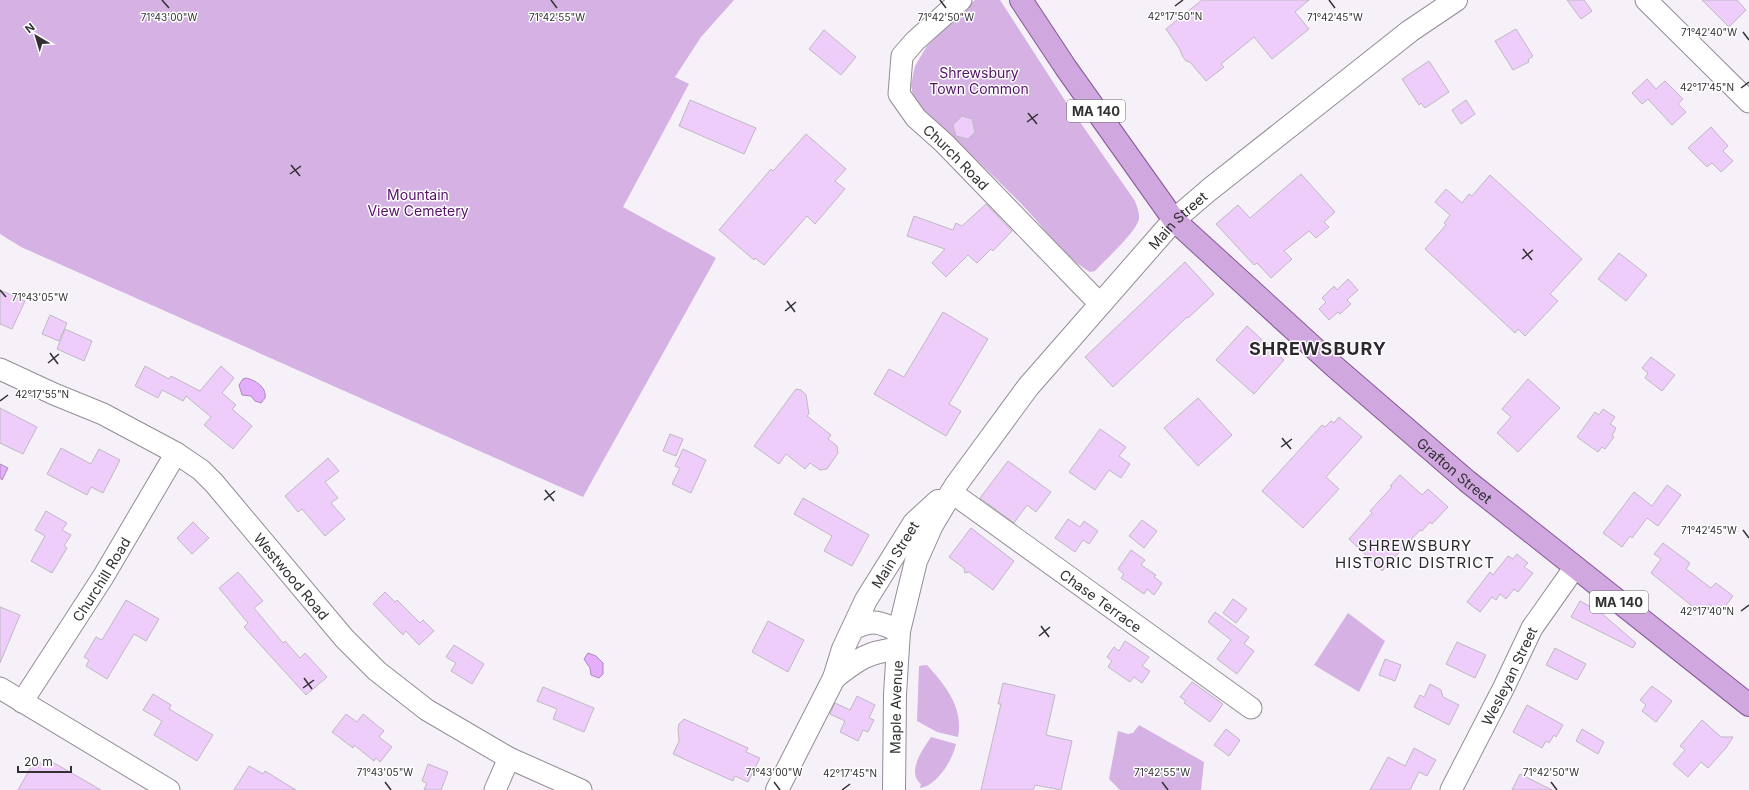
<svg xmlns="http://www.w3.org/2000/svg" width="1749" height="790" font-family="Inter,sans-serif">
<rect width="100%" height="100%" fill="#f6f0f9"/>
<!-- green -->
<path fill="#d5b2e3" d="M0,0h734l-33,37 -26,40 14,7 -66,123 93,51 -133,239 -562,-250 -21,-13z
M975,0h25l66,102 69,99c2,6 6,15 3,21 -7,15 -31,36 -43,49l-5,1c-25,-14 -42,-39 -61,-60 -33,-35 -70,-68 -104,-101l-12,-15 -2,-11 4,-19 12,-20z
M1348,613l37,28 -26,51 -45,-27z
M927,665c18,20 37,43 31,72l-21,-5 -20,-11 2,-55z
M1139,725l65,37 -3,28h-81l-11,-11 9,-48 10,3 5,-1z
M931,737l25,7c-3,15 -19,42 -36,44l1,-4c-15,-12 2,-35 10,-47z"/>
<!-- water -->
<path fill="#e4aefa" stroke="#af88be" d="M246,378c9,2 21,9 19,20l-4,5 -6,-2 -4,-5 -9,-1 -3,-10 4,-6z
M0,464l8,4 -6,12 -2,-2z
M588,653l8,3 7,7v11l-4,4 -8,-3 -1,-7 -6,-9z"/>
<!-- building -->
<path fill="#eecdfb" stroke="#bfb9c2" d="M1202,0h107l-14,12 14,17 -37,30 -18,-22 -33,27 3,3 -18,14 -16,-19 -4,-1 -3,-4 -4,-9 -13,-19z
M1567,0h17l8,11 -11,8z
M1702,0h35l9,10 -17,17z
M1516,29l17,27 -5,4 1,2 -16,8 -18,-29z
M824,30l32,27 -15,18 -32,-26z
M1429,61l20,31 -24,16 -4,-5 -2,2 -17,-26z
M1647,79l9,10 9,-8 18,18 -5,5 8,8 -14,13 -24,-26 -6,5 -10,-11z
M690,100l66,28 -12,26 -65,-28z
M1466,100l9,14 -14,10 -9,-14z
M962,116l10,3 3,13 -7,7 -12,-3 -3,-11z
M1711,127l17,19 -5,5 10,10 -12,11 -9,-9 -5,4 -19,-19z
M806,134l40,35 -11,12 10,8 -30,35 -8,-8 -43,49 -9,-7 -1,2 -35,-30 52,-61 2,2z
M1301,174l34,38 -11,10 5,5 -13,11 -7,-7 -25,20 8,8 -21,19 -14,-15 -3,2 -38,-41 22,-19 12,13z
M1490,175l92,84 -32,35 8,7 -33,35 -7,-7 -3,4 -90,-84 21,-24 -2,-2 6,-8 -15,-13 11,-13 16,14 7,-9 3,2z
M986,204l26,27 -19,20 -2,-2 -14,14 -9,-8 -22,22 -14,-14 13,-14 -38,-13 7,-20 39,14 3,-7 6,3z
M1619,253l28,22 -21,26 -28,-22z
M1185,262l29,32 -26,24 -1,-1 -74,70 -28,-30z
M1348,279l10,11 -11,10 4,4 -11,10 -2,-2 -9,8 -10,-11 7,-7 -4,-4 12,-12 3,4z
M0,290l25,11 -13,28 -12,-5z
M943,312l45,27 -39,65 12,7 -15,25 -72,-42 15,-25 15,8z
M50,315l17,8 -8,18 -17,-7z
M1247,326l37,34 -30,34 -38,-34z
M65,329l27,12 -8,20 -27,-12z
M1651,357l24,18 -13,16 -17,-13 3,-5 -6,-5z
M145,366l24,13 2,-3 29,15 21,-25 13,12 -12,15 14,12 -4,4 20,17 -19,23 -29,-24 7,-8 -25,-21 -3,5 -21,-11 -4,8 -23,-12z
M1528,379l32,29 -42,44 -21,-19 14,-16 -9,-8z
M796,389l5,1 5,5 3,19 -2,2 24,19 -3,4 9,7 1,7 -11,16 -7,1 -10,-7 -5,6 -19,-15 -7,10 -25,-18z
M1198,398l34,37 -34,31 -34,-38z
M0,408l37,19 -14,27 -23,-11z
M1603,409l12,8 -5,7 6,4 -4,8 2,1 -9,12 -3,-2 -4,5 -21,-15 18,-25 4,3z
M1339,417l23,20 -36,40 13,12 -36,39 -41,-37 60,-66 3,2 6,-6 3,2z
M1100,429l26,18 -7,9 11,8 -9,14 -12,-8 -14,20 -26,-18z
M670,434l13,5 -7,17 -13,-5z
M61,448l30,16 8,-15 21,11 -17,33 -12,-6 -4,8 -40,-21z
M683,449l23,11 -15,33 -19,-9 8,-16 -5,-2z
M328,458l11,13 -14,11 13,16 -7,5 14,16 -20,17 -23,-27 -4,3 -13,-16z
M1008,461l43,31 -15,20 -9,-7 -13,18 -34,-25z
M1400,475l22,20 6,-6 20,18 -16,17 -2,-2 -8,9 -2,-1 -38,41 -33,-32 23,-26 -2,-2 22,-24 -2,-1z
M1667,485l14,10 -23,31 -11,-8 -15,20 -2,-2 -8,11 -19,-14 31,-41 18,14z
M803,498l66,37 -17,31 -28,-15 8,-15 -38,-22z
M46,511l21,12 -5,7 9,5 -7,11 3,2 -15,25 -21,-12 14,-25 -10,-6z
M1068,519l12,8 4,-6 14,10 -9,13 -6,-4 -8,12 -20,-14z
M1142,520l15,11 -13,17 -15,-12z
M193,522l16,16 -17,16 -15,-16z
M971,528l43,33 -21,29 -24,-18 -4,1 -1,-5 -15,-11z
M1663,543l27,20 -4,6 25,19 5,-5 17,13 -13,17 -11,-9 -7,10 -51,-41 10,-14 -7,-5z
M1131,550l14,10 -4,5 15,10 -2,2 8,6 -8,12 -7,-6 -3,5 -23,-16 3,-4 -6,-5z
M1517,554l11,9 -4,4 9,6 -15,19 -4,-3 -8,10 -6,-5 -4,6 -4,-3 -12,15 -13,-10 23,-30 3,3 15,-19 5,3z
M238,572l25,29 -9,7 29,35 2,-2 15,17 5,-5 22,24 -21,18 -62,-68 4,-4 -29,-35z
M385,592l10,10 2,-2 23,23 3,-3 11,11 -15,14 -13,-14 -3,4 -30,-31z
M1233,599l14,10 -11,14 -13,-10z
M126,600l33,19 -13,22 -12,-7 -27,45 -21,-13 3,-6 -5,-3 12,-20 6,3z
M1580,601l20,11 36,31 -3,5 -62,-31z
M0,607l20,8 -20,48z
M1215,612l34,25 -5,7 10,7 -17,23 -20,-15 14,-19 -23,-18z
M768,621l36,19 -16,32 -36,-20z
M1125,641l24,16 -7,9 8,5 -8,12 -8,-6 -4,5 -22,-15 4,-6 -5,-4 7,-10 5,4z
M1457,642l29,13 -11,23 -29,-14z
M454,645l30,19 -12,20 -21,-13 5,-8 -10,-6z
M1555,648l31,16 -9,16 -31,-15z
M1385,659l16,6 -6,16 -16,-6z
M1192,682l31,22 -13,18 -26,-19 2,-2 -6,-4z
M1003,683l52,12 -9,40 26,6 -11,49 -26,-5 -2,5h-52l20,-86h-3z
M1430,684l11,6 2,7 16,8 -10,20 -35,-18 6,-12 4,2z
M1652,686l20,15 -16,21 -14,-11 4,-6 -6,-5z
M543,687l51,21 -10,24 -31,-13 4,-10 -20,-8z
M153,694l18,11 -2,4 44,26 -16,26 -43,-26 8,-14 -19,-11z
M857,696l18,9 -6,13 5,2 -6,12 -5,-2 -5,11 -18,-9 5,-11 -15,-7 5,-11 15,7z
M1527,705l36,20 -7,12 -2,-2 -5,8 -3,-2 -4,7 -29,-16z
M346,714l11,8 6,-8 21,17 -5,6 13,10 -12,15 -4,-4 -2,3 -20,-16 -1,3 -21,-16z
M684,719l64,29 -2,4 14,6 -12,24 -13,-6 -2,5 -60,-27 6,-13 -1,-12 1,-5z
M1702,720l19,17h12l-7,11 -18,20 -7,-6 -13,15 -15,-13 12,-14 -5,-4z
M1226,729l14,11 -11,16 -15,-11z
M1582,729l22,13 -6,12 -22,-13z
M1414,748l22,12 -9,16 -8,-4 -9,18h-40l18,-33 17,9z
M35,760l11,6 3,-6 52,30h-83z
M428,764l20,8 -7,18h-17l3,-7 -5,-2z
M249,766l14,8 2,-3 31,19h-62z
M1520,774l32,16h-40z"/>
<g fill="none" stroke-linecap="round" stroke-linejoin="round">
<defs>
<g id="street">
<path id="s1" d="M961,0l-46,41 -13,15 -3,38 17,24 28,25 156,161"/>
<path d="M1646,0l103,102"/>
<path id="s2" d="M0,369l54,25 49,20 73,39 25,17 13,13 130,155 33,33 50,39 82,48 72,32"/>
<path id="s3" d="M951,492l300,216"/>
<path d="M0,688l169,102"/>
<path id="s4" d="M22,702l81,-125 73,-124"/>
<path d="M495,790l14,-32"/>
<path id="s5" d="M1451,790l53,-103 28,-59 43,-61"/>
</g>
<g id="secondary">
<path d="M854,628c20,-9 26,-6 45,3"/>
<path d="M834,678c23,-18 33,-26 63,-29"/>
<path id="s6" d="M777,790l57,-112 9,-29 23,-49 48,-77 24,-22"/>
<path id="s7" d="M894,790l1,-96 4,-63 17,-70 16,-36 24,-40 72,-98 146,-167 35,-30 201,-159 46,-31"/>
</g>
<g id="primary">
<path id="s8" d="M1021,0l45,68 108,152 161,147 132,114 282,224"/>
</g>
</defs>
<!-- street casing -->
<use href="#street" stroke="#938d95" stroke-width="23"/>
<!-- secondary casing -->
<use href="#secondary" stroke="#938d95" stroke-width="24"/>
<!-- primary casing -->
<use href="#primary" stroke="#855896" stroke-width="24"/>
<!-- street -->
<use href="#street" stroke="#fff" stroke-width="21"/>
<!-- secondary -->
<use href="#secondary" stroke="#fff" stroke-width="22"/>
<!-- primary -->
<use href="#primary" stroke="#d1a7e0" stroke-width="22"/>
</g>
<!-- ticks -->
<path fill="none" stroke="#323033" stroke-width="1.5" d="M162,0l7,8M551,0l6,8M940,0l6,8M1329,0l6,8M1175,6l8,-6M1743,32l6,8M1741,88l8,-6M1028,113l9,11M1027,122l11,-8M291,165l9,11M290,174l11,-8M1523,249l9,11M1522,259l11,-9M0,290l6,7M787,301l8,11M785,311l11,-9M50,353l8,11M48,363l11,-9M0,401l8,-6M1282,438l9,11M1281,447l11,-8M545,490l9,11M544,500l11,-9M1743,530l6,8M1741,611l8,-6M1041,626l8,11M1039,636l11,-9M304,678l8,11M303,688l11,-8M385,782l6,8M774,782l6,8M1162,782l6,8M1551,782l6,8M842,790l8,-6"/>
<g text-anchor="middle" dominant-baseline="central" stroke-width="3" stroke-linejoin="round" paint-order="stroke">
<!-- shield labels -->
<g fill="#fff" stroke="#706e70" stroke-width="1">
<rect x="1067" y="100" width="58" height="22" rx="3"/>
<rect x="1590" y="591" width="58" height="22" rx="3"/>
</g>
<g font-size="13" font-weight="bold" fill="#323033">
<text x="1096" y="111">MA 140</text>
<text x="1619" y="602">MA 140</text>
</g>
<!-- park labels -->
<g font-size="14" fill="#541069" stroke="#fff">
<text x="979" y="72">Shrewsbury<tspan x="979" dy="16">Town Common</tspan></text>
<text x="418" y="194">Mountain<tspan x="418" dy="16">View Cemetery</tspan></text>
</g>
<!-- street labels -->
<g font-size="14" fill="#323033" stroke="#fff">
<text stroke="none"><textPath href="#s1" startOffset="205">Church Road</textPath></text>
<text stroke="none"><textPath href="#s7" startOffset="663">Main Street</textPath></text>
<text stroke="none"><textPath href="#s8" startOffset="644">Grafton Street</textPath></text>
<text stroke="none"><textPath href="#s6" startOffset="264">Main Street</textPath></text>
<text stroke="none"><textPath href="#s2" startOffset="365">Westwood Road</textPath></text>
<text stroke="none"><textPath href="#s4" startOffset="146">Churchill Road</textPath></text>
<text stroke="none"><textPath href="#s3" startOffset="185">Chase Terrace</textPath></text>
<text stroke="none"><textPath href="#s5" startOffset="128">Wesleyan Street</textPath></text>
<text stroke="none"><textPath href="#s7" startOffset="83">Maple Avenue</textPath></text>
</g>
<!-- neighbourhood labels -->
<g font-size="15" letter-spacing="1" fill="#2d282f" stroke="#fff">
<text x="1415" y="545">SHREWSBURY<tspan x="1415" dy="17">HISTORIC DISTRICT</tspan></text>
</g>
<!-- district labels -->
<g font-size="18" font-weight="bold" letter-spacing="1" fill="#2d282f" stroke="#fff">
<text x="1318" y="348">SHREWSBURY</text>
</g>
</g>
<g font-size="10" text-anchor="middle" fill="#323033" stroke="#fff" stroke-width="3" stroke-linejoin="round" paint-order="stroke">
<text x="1175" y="20">42°17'50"N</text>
<text x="169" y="21">71°43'00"W</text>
<text x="557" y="21">71°42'55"W</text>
<text x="946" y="21">71°42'50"W</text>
<text x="1335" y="21">71°42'45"W</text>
<text x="1709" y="36">71°42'40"W</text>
<text x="1707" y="91">42°17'45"N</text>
<text x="40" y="301">71°43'05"W</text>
<text x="42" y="398">42°17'55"N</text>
<text x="1709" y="534">71°42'45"W</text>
<text x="1707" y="615">42°17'40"N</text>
<text x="385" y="776">71°43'05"W</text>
<text x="774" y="776">71°43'00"W</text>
<text x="1162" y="776">71°42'55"W</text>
<text x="1551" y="776">71°42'50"W</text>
<text x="850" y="777">42°17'45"N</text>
</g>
<!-- north arrow -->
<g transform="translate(36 36) rotate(322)" stroke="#ffffff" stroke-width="3" paint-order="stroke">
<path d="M0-3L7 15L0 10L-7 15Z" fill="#323033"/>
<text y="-6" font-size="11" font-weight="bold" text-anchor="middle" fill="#323033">N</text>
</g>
<!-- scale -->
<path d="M18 766v6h53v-6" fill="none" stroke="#323033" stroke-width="2"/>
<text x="24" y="766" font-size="12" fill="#323033" stroke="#ffffff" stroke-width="3" paint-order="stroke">20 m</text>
</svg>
